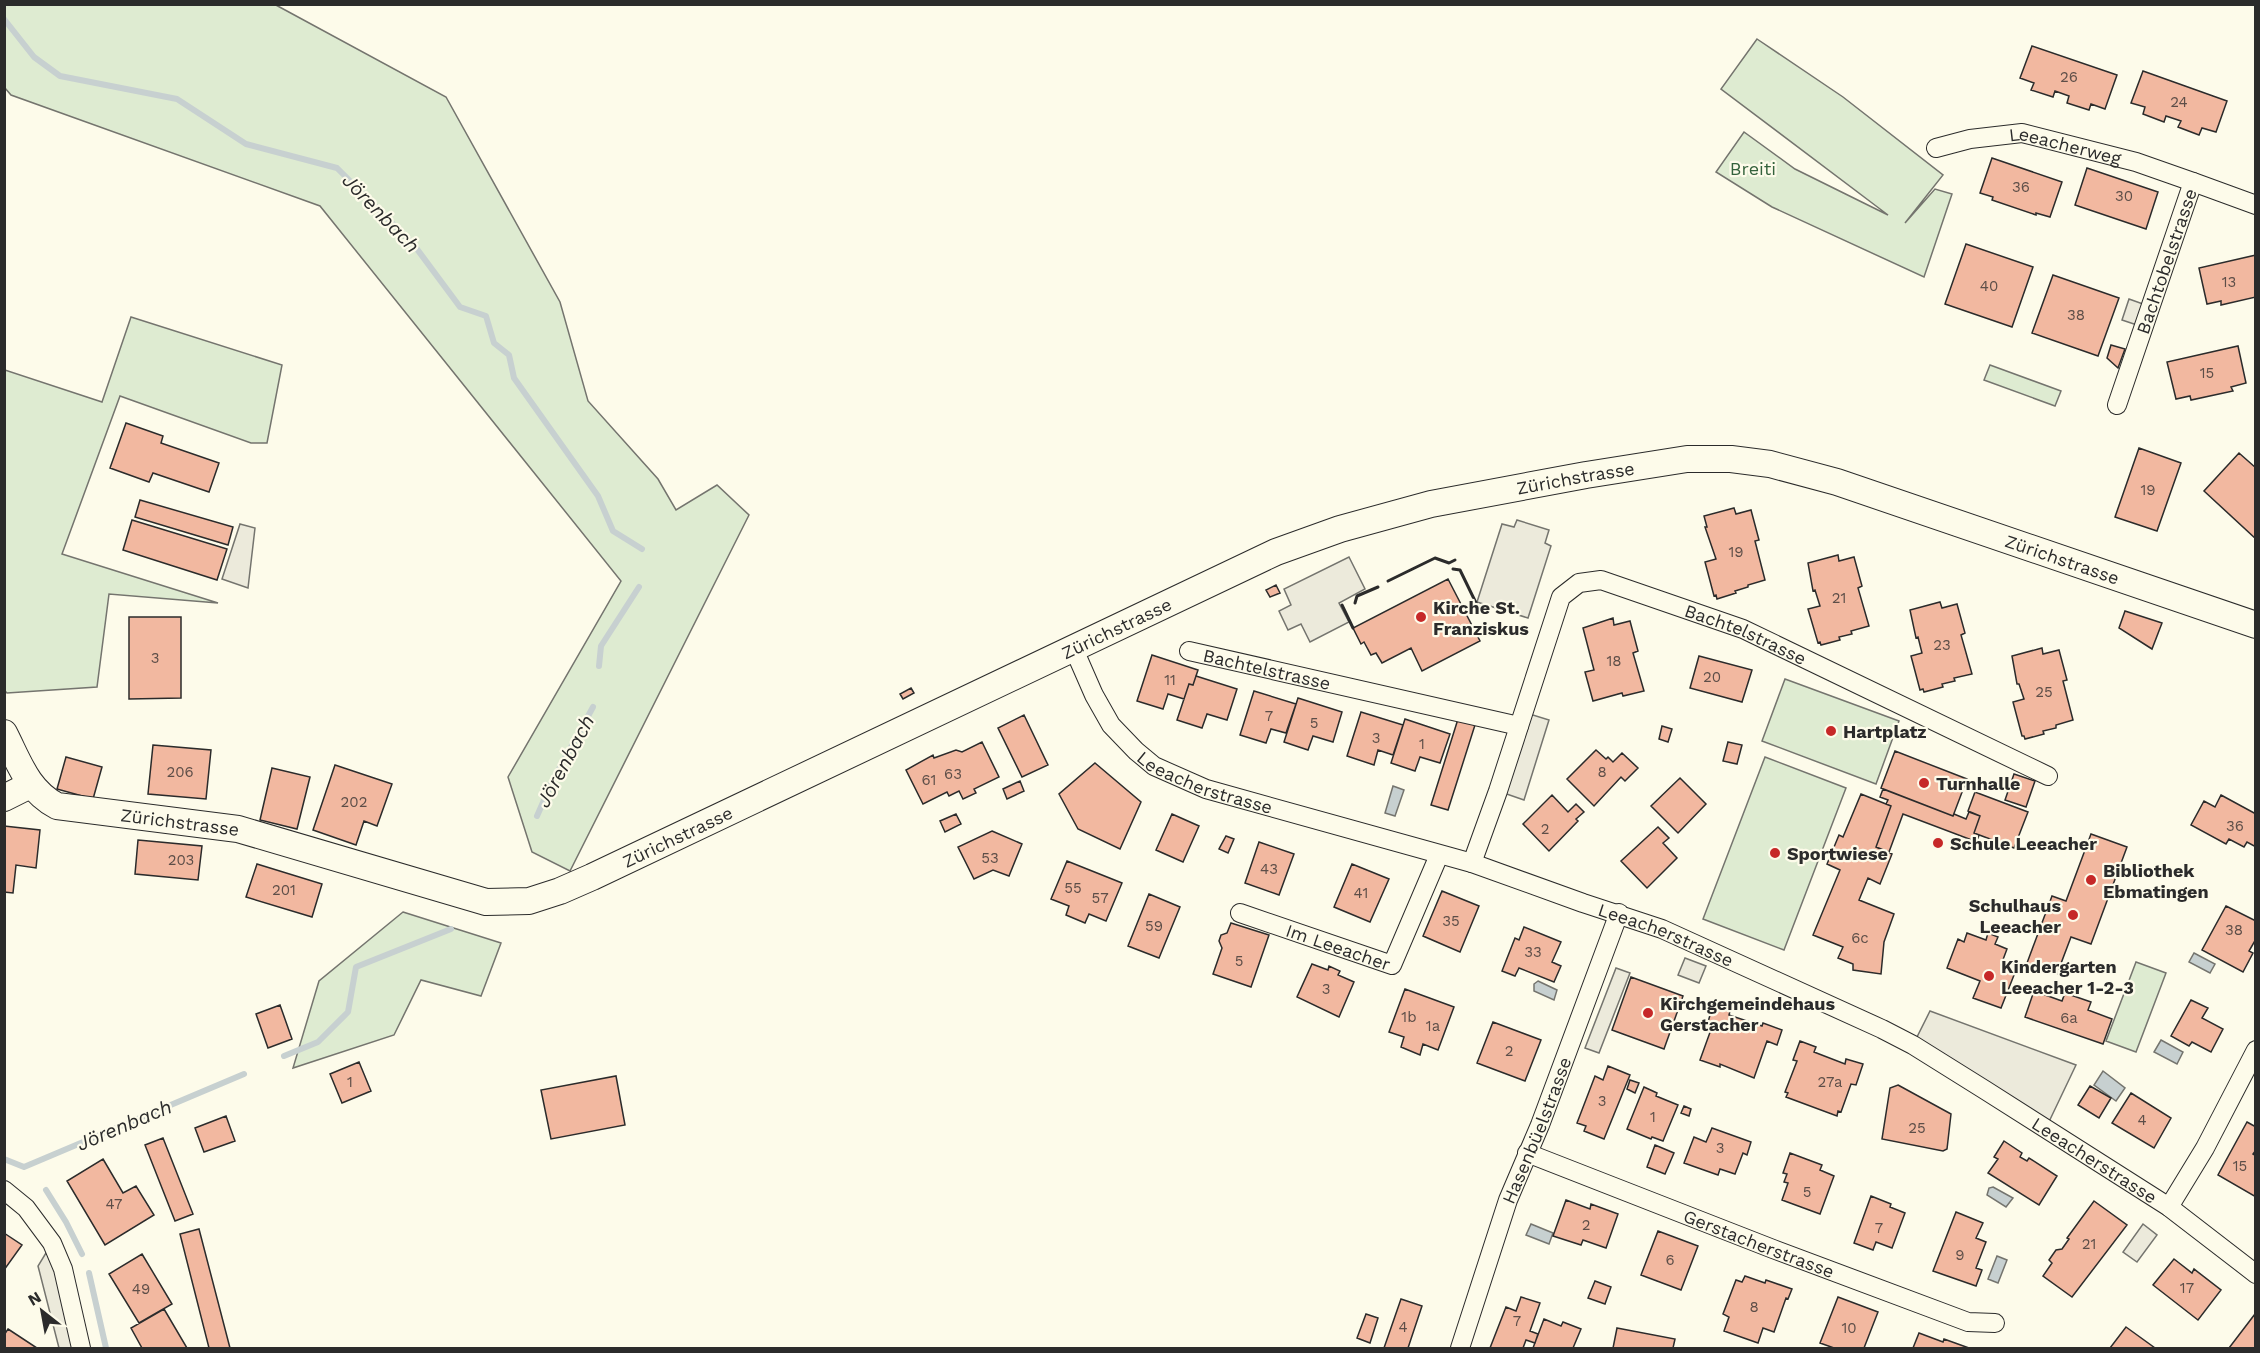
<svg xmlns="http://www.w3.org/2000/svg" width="2260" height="1353" font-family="'Work Sans',sans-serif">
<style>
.green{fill:#deebd1;stroke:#74746e;stroke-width:1.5}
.parking{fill:#eceadb;stroke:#74746e;stroke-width:1.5}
.water{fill:#c7d0d0;stroke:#74746e;stroke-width:1.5}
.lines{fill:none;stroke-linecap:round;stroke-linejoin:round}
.stream{stroke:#c7d0d0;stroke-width:6}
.building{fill:#f2b8a0;stroke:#2b2b2b;stroke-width:1.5}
.street-casing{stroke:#2b2b2b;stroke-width:20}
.secondary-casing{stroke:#2b2b2b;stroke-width:28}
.street{stroke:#fdfbea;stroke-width:18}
.secondary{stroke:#fdfbea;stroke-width:26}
.wall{stroke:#2b2b2b;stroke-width:3}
.poi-dot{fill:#c62828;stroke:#fdfbea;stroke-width:2}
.labels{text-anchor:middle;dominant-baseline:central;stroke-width:4.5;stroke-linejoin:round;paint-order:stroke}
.number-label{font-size:15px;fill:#5d4e48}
.street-label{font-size:18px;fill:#2b2b2b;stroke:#fdfbea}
.park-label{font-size:18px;fill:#34623c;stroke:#fdfbea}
.poi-label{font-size:18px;font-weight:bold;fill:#2b2b2b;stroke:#fdfbea;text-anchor:start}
.water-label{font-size:20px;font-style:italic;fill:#2b2b2b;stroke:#fdfbea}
</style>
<rect width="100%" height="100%" fill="#fdfbea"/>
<path class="green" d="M274 4 446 97 560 302 588 401 658 479 676 510 717 485 749 515 570 871 532 852 508 777 621 581 320 206 11 95 5 88V5Z
M1757 39 1843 97 1943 175 1905 223 1935 189 1952 194 1924 277 1772 207 1716 172 1744 132 1795 169 1888 215 1721 89Z
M131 317 282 365 267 443H251L120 396 62 554 218 603 109 594 97 687 7 693 4 690 5 370 102 402Z
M1990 365 2061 391 2055 406 1984 380Z
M1785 679 1899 721 1876 784 1762 741Z
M1765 757 1846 788 1784 950 1703 919Z
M403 912 501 943 481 996 421 980 394 1035 293 1068 319 981Z
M2136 962 2166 973 2136 1052 2106 1041Z"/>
<path class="parking" d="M2129 299 2143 304 2137 325 2122 320Z
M1517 520 1549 530 1545 543 1551 546 1528 618 1477 602 1502 524 1514 527Z
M240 524 255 528 248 588 222 579Z
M1349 557 1365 589 1339 603 1349 622 1310 642 1301 624 1288 630 1279 611 1291 605 1284 589Z
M1523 712 1549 720 1524 800 1498 791Z
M1685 958 1706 966 1699 983 1678 975Z
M1616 968 1630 973 1599 1053 1585 1048Z
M1930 1011 2076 1065 2046 1128 1913 1045Z
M2143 1224 2157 1235 2137 1262 2123 1252Z
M52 1243 74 1348H59L38 1266Z"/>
<path class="water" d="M1393 786 1404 790 1395 816 1385 813Z
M2194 953 2215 964 2210 973 2189 962Z
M1538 981 1557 990 1554 1000 1534 991V984Z
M2161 1040 2183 1052 2177 1064 2154 1052Z
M2103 1071 2125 1088 2116 1101 2094 1085Z
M1993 1187 2013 1198 2006 1207 1987 1195 1989 1188Z
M1531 1224 1553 1233 1549 1244 1526 1235Z
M1997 1256 2007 1260 1998 1283 1988 1279Z"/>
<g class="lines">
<path class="stream" d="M4 19 34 57 60 76 177 99 246 144 337 168 414 245 460 307 486 316 494 343 509 355 514 378 598 496 613 531 642 549
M599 666 601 646 639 587
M537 816 552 782 593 707
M284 1056 318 1042 348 1012 356 967 451 929
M4 1159 24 1167 244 1074
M46 1190 66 1222 82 1254
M89 1273 106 1348"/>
</g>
<path class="building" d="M2032 46 2117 75 2105 109 2091 104 2089 110 2067 103 2069 96 2055 91 2053 97 2031 90 2034 83 2020 78Z
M2143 71 2227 101 2216 132 2202 128 2199 135 2178 127 2181 121 2166 116 2164 122 2143 114 2145 107 2131 103Z
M1992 158 2062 182 2050 217 2036 213V215L1992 200 1993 197 1980 193Z
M2087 168 2158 192 2146 229 2075 205Z
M1966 244 2033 267 2012 327 1945 304Z
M2256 255V297L2221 305V301L2207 304 2199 268Z
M2053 275 2119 298 2098 356 2032 333Z
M2111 345 2125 349 2118 368 2107 358Z
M2238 346 2246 383 2231 387 2233 391 2191 400 2190 396 2176 399 2167 362Z
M126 423 163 436 161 443 219 463 209 492 153 473 149 482 110 468Z
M2139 448 2181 463 2157 531 2115 517Z
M2239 453 2256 468V539L2204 491Z
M140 500 233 527 228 545 135 517Z
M1734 508 1736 514 1751 510 1759 540 1755 541 1765 580 1748 585V587L1735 591 1736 593 1717 599 1716 595 1714 596 1705 562 1716 559 1705 527H1707L1704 516Z
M132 520 227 549 217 580 123 550Z
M1838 555 1839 561 1854 557 1862 586 1858 588 1869 626 1851 631 1852 634 1839 637 1840 640 1821 645 1820 642 1818 643 1808 609 1820 606 1815 590 1813 591 1808 563Z
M1448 579 1480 641 1422 671 1411 648 1382 663 1376 653 1371 655 1364 642 1361 644 1353 628Z
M1276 585 1280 593 1270 597 1266 590Z
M1940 602 1942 608 1957 604 1965 633 1961 635 1972 674 1954 678 1955 681 1942 684 1943 687 1924 692 1923 689 1920 690 1911 656 1922 653 1918 637 1916 638 1910 610Z
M2125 611 2162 623 2152 649 2119 628Z
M129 617H181V698L129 699Z
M1613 618 1614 625 1630 621 1638 651 1633 653 1644 691 1623 696 1622 693 1593 701 1585 672 1594 670 1583 628Z
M2042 648 2043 654 2059 650 2067 680 2063 681 2073 720 2056 725V728L2043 731 2044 734 2025 739 2024 736H2022L2013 702 2024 699 2019 684H2017L2012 656Z
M1152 655 1198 670 1193 685 1189 684 1184 699 1168 694 1163 709 1137 701Z
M1699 656 1752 670 1742 702 1690 688Z
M1196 676 1237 689 1227 720 1207 714 1202 728 1177 720 1189 684 1193 685Z
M911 688 914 693 903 699 900 694Z
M1254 691 1296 704 1286 733 1271 729 1266 743 1240 735Z
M1298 698 1342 712 1333 742 1313 736 1308 750 1284 742Z
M1361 712 1403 725 1393 755 1378 750 1374 765 1347 756Z
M1024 715 1048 765 1022 777 998 728Z
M1405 719 1450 734 1440 763 1420 757 1415 771 1391 763Z
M1458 719 1475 725 1448 810 1431 805Z
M1662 726 1672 729 1668 742 1659 739Z
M982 742 999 777 974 789 976 793 963 799 959 791 949 796 947 792 923 804 906 770 933 755 934 758 956 750 962 752Z
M1728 742 1742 745 1737 764 1723 761Z
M153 745 211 750 206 799 148 794Z
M1596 750 1606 759 1608 757 1613 762 1622 753 1638 768 1625 781 1621 777 1594 806 1567 779Z
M1895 751 1967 779 1953 816 1881 788Z
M66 757 102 767 93 799 57 789Z
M1095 763 1141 802 1120 849 1078 829 1059 794Z
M335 765 392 784 377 826 364 821 356 845 313 830Z
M272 768 310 777 297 829 260 820Z
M2014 774 2035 781 2026 807 2005 800Z
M1680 778 1706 804 1678 833 1651 806Z
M1020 781 1024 791 1007 799 1003 789Z
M1883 789 1953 816 1954 814 1966 819 1969 812 1980 816 1974 833 1979 835 1977 842 1903 814 1889 852 1876 847 1891 806 1886 804 1888 800 1880 797Z
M1975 792 2028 812 2014 848 1974 833 1980 816 1968 811Z
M1861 794 1891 806 1876 847 1892 854 1880 884 1868 878 1859 900 1894 914 1884 942 1881 974 1853 970V964L1838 958 1843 947 1813 935 1840 870 1827 864 1839 835 1843 837Z
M1552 795 1568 812 1576 804 1584 812 1576 819 1578 821 1549 851 1523 824Z
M2221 795 2256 814V847L2247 842 2244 847 2229 839 2226 844 2191 825 2204 801 2215 807Z
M956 814 961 824 945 832 940 821Z
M1172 814 1199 826 1183 862 1156 850Z
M4 826 40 830 36 868 16 865 13 893 4 892Z
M1658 827 1669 838 1663 843 1677 858 1647 888 1621 861Z
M992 831 1022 844 1009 876 993 870 974 879 958 847Z
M2091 834 2127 847 2091 944 2071 937 2057 974 2027 963 2052 896 2066 901Z
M1226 836 1234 839 1228 853 1219 849Z
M138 840 202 846 198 880 135 874Z
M1259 842 1294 854 1279 895 1245 883Z
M1067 861 1122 883 1106 921 1089 914 1085 923 1066 915 1069 906 1051 899Z
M257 864 322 884 312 917 246 897Z
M1352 864 1389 879 1370 922 1334 907Z
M1442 891 1479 906 1460 952 1423 936Z
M1149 894 1180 907 1159 958 1128 946Z
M2226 906 2256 921V939L2249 951 2253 953 2243 972 2202 950Z
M1231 923 1269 935 1251 987 1213 974 1222 948 1219 941 1221 935 1227 933Z
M1524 927 1561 942 1552 962 1561 966 1554 982 1519 968 1515 976 1502 971 1515 938 1519 940Z
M1967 933 1986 940 1988 933 1998 937 1995 944 2007 949 2001 965 2016 970 2001 1008 1973 998 1980 981 1947 968 1958 939 1964 942Z
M1312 964 1328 970 1329 966 1340 971 1338 975 1354 982 1339 1017 1297 997Z
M1631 977 1683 996 1664 1049 1612 1030Z
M1405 989 1454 1007 1438 1050 1423 1044 1420 1055 1401 1047 1404 1037 1389 1032Z
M2034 991 2062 1001 2065 993 2091 1002 2088 1010 2112 1019 2103 1044 2025 1017Z
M2191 1000 2208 1008 2202 1018 2223 1029 2211 1052 2192 1042 2189 1046 2171 1036Z
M280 1005 292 1039 268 1048 256 1014Z
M1713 1005 1730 1011 1729 1015 1762 1026 1763 1023 1782 1030 1777 1045 1767 1041 1754 1078 1720 1064V1067L1700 1060 1713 1024 1708 1022Z
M1493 1022 1541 1040 1525 1081 1477 1063Z
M1800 1041 1816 1047 1814 1052 1845 1064 1846 1059 1863 1064 1856 1085 1851 1084 1841 1112 1838 1111 1837 1116 1786 1097 1788 1093 1785 1092 1797 1061 1793 1060Z
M359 1062 371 1091 342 1103 330 1074Z
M1608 1066 1630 1075 1604 1139 1584 1131 1586 1126 1577 1123 1595 1076 1603 1080Z
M616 1076 625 1125 551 1139 541 1090Z
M1630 1080 1639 1083 1635 1093 1627 1089Z
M1898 1085 1951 1114 1947 1149 1943 1151 1882 1139 1890 1088Z
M2090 1086 2111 1098 2099 1118 2078 1105Z
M1644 1087 1657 1093 1656 1096 1678 1105 1663 1141 1652 1137 1651 1139 1627 1129Z
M2131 1093 2171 1118 2154 1148 2112 1123Z
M1684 1106 1691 1109 1689 1116 1681 1113Z
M226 1116 235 1141 204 1152 195 1128Z
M2247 1122 2256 1127V1150L2253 1154 2256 1156V1197L2218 1175Z
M1712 1128 1751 1142 1747 1155 1743 1153 1735 1174 1720 1169 1718 1175 1684 1163 1694 1137 1706 1142Z
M163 1138 193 1214 175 1221 145 1145Z
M2004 1141 2022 1153 2020 1157 2027 1161 2029 1158 2057 1176 2039 1205 1988 1173 1998 1159 1994 1157Z
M1655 1145 1674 1153 1665 1174 1647 1167Z
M1790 1153 1822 1165 1820 1170 1834 1176 1820 1214 1782 1200 1788 1183 1784 1182 1787 1174 1783 1173Z
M103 1159 123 1193 136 1186 154 1215 105 1245 67 1181Z
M1871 1196 1891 1204 1890 1207 1905 1213 1892 1248 1876 1242 1873 1250 1854 1243Z
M1566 1200 1590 1209 1591 1204 1618 1214 1606 1248 1583 1240 1581 1245 1553 1236Z
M2094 1201 2127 1225 2072 1297 2043 1276 2052 1263 2049 1260 2056 1250 2062 1249 2069 1239 2067 1238Z
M1956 1212 1983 1223 1976 1238 1986 1242 1976 1268 1982 1270 1976 1286 1933 1271Z
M199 1229 230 1348H209L180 1234Z
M1658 1231 1698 1246 1681 1290 1641 1275Z
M4 1233 22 1245 4 1270Z
M142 1254 172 1304 139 1323 109 1274Z
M2174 1259 2192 1273 2194 1269 2221 1290 2198 1320 2153 1285Z
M1745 1276 1765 1283 1766 1280 1792 1289 1788 1299 1786 1298 1774 1332 1763 1328 1758 1343 1724 1331 1729 1317 1723 1314 1736 1280 1742 1282Z
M1595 1281 1611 1287 1605 1304 1588 1298Z
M1521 1297 1540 1303 1530 1331 1538 1334 1535 1343 1526 1340 1523 1348H1490L1506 1307 1516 1311Z
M1838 1297 1878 1312 1864 1348H1834L1820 1343Z
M1401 1299 1422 1306 1408 1348H1384Z
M164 1309 187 1348H142L131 1328Z
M1366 1314 1378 1318 1370 1343 1357 1338Z
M2255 1314 2256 1348H2229Z
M1544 1319 1561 1326 1563 1322 1581 1329 1573 1348H1533Z
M2126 1327 2155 1348H2110Z
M1617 1328 1675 1339 1673 1348H1613Z
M8 1329 37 1348H4V1335Z
M1919 1333 1943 1342 1944 1339 1969 1348H1913Z"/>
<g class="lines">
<defs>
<g id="street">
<path id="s1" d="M1936 148 1970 139 2022 133 2136 162 2193 182"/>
<path id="s2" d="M2117 405 2193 182 2256 205"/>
<path id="s3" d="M1073 647 1094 695 1111 725 1136 751 1154 766 1206 789 1472 863 1583 903 1662 929 1882 1029 1913 1045 1985 1090 2169 1207 2256 1274"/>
<path id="s4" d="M1189 651 1519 726"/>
<path id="s5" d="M1472 863 1498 791 1561 597 1579 583 1601 580 1743 629 2048 776"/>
<path id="s6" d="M1240 913 1392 965 1439 855"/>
<path id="s7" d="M1527 1153 1773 1249 1968 1322 1995 1323"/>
<path d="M4 1190 26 1208 52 1243 63 1269 81 1348"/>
<path d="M2169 1207 2205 1148 2256 1050"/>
<path id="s8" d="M1460 1348 1508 1200 1540 1125 1619 913"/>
</g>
<g id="secondary">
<path id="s9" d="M4 733C19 762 27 790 57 806L238 829 486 902 529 901 560 891 592 877 1276 552 1340 529 1431 504 1586 475 1687 459H1731L1770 464 1837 482 2256 625"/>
<path d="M4 798 30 785"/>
</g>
</defs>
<use href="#street" class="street-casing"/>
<use href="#secondary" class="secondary-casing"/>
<use href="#street" class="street"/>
<use href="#secondary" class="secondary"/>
<path class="wall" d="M1453 569 1460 570 1477 605
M1388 581 1435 558 1449 563 1455 560
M1355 603 1357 596 1378 587
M1342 605 1353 628"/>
</g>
<g class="poi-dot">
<circle cx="1421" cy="617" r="6"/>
<circle cx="1831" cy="731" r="6"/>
<circle cx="1924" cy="783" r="6"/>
<circle cx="1938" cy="843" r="6"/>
<circle cx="1775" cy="853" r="6"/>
<circle cx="2091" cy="880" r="6"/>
<circle cx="2073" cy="915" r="6"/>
<circle cx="1989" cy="976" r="6"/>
<circle cx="1648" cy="1013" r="6"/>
</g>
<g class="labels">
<g class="number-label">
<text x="2069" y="77">26</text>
<text x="2179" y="102">24</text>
<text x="2021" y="187">36</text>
<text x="2124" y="196">30</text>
<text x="2229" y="282">13</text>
<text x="1989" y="286">40</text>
<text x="2076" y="315">38</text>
<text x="2207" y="373">15</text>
<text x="2148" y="490">19</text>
<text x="1736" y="552">19</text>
<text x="1839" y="598">21</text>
<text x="1942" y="645">23</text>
<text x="155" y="658">3</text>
<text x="1614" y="661">18</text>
<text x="1712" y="677">20</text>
<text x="1170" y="680">11</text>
<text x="2044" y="692">25</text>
<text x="1269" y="716">7</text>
<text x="1314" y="723">5</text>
<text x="1376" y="738">3</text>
<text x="1422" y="744">1</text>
<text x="180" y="772">206</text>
<text x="1602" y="772">8</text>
<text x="953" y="774">63</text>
<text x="929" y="780">61</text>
<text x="354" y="802">202</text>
<text x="2235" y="826">36</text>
<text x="1545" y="829">2</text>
<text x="990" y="858">53</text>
<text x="181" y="860">203</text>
<text x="1269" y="869">43</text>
<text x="1073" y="888">55</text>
<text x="284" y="890">201</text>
<text x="1361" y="893">41</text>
<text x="1100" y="898">57</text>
<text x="1451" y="921">35</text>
<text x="1154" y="926">59</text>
<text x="2234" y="930">38</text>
<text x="1860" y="938">6c</text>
<text x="1533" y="952">33</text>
<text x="1239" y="961">5</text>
<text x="1326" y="989">3</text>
<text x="1409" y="1017">1b</text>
<text x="2069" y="1018">6a</text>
<text x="1433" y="1026">1a</text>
<text x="1509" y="1051">2</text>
<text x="350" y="1082">1</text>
<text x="1830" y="1082">27a</text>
<text x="1602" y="1101">3</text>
<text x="1653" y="1117">1</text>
<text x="2142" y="1120">4</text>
<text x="1917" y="1128">25</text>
<text x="1720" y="1148">3</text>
<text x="2240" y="1166">15</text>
<text x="1807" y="1192">5</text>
<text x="114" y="1204">47</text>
<text x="1586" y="1225">2</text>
<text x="1879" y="1228">7</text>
<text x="2089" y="1244">21</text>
<text x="1960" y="1255">9</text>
<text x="1670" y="1260">6</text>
<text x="2187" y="1288">17</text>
<text x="141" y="1289">49</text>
<text x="1754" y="1307">8</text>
<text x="1517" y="1321">7</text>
<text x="1403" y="1327">4</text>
<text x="1849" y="1328">10</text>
</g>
<g class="street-label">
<text stroke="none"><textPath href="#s1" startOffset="132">Leeacherweg</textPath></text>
<text stroke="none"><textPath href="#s2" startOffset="152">Bachtobelstrasse</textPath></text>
<text stroke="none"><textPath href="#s9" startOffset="1710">Zürichstrasse</textPath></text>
<text stroke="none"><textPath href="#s9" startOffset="2214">Zürichstrasse</textPath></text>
<text stroke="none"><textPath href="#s9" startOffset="1224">Zürichstrasse</textPath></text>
<text stroke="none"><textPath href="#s5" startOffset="480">Bachtelstrasse</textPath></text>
<text stroke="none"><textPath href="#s4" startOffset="80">Bachtelstrasse</textPath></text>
<text stroke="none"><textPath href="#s3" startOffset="200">Leeacherstrasse</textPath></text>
<text stroke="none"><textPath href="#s9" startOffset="216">Zürichstrasse</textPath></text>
<text stroke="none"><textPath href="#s9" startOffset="738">Zürichstrasse</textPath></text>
<text stroke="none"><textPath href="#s3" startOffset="686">Leeacherstrasse</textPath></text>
<text stroke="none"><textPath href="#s6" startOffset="104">Im Leeacher</textPath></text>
<text stroke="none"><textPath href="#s8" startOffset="231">Hasenbüelstrasse</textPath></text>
<text stroke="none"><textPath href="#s3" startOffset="1172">Leeacherstrasse</textPath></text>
<text stroke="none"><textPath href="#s7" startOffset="249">Gerstacherstrasse</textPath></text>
</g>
<g class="park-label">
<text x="1753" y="168">Breiti</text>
</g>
<g class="poi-label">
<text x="1433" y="607">Kirche St.<tspan x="1433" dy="21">Franziskus</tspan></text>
<text x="1843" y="731">Hartplatz</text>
<text x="1936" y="783">Turnhalle</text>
<text x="1950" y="843">Schule Leeacher</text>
<text x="1787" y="853">Sportwiese</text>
<text x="2103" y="870">Bibliothek<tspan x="2103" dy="21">Ebmatingen</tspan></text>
<text x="2061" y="905" text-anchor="end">Schulhaus<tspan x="2061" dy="21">Leeacher</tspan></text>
<text x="2001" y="966">Kindergarten<tspan x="2001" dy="21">Leeacher 1-2-3</tspan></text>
<text x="1660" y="1003">Kirchgemeindehaus<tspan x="1660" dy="21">Gerstacher</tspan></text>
</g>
<g class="water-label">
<text transform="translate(381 213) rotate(46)">Jörenbach</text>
<text transform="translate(565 761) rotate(-62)">Jörenbach</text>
<text transform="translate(124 1125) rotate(-23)">Jörenbach</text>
</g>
</g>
<rect width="2260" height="1353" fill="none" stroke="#2b2b2b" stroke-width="12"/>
<g transform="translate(42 1311) rotate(329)" stroke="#fdfbea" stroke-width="4.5" paint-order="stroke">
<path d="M0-4.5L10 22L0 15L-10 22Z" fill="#2b2b2b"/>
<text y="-9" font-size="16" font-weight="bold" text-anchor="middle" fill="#2b2b2b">N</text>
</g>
</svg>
